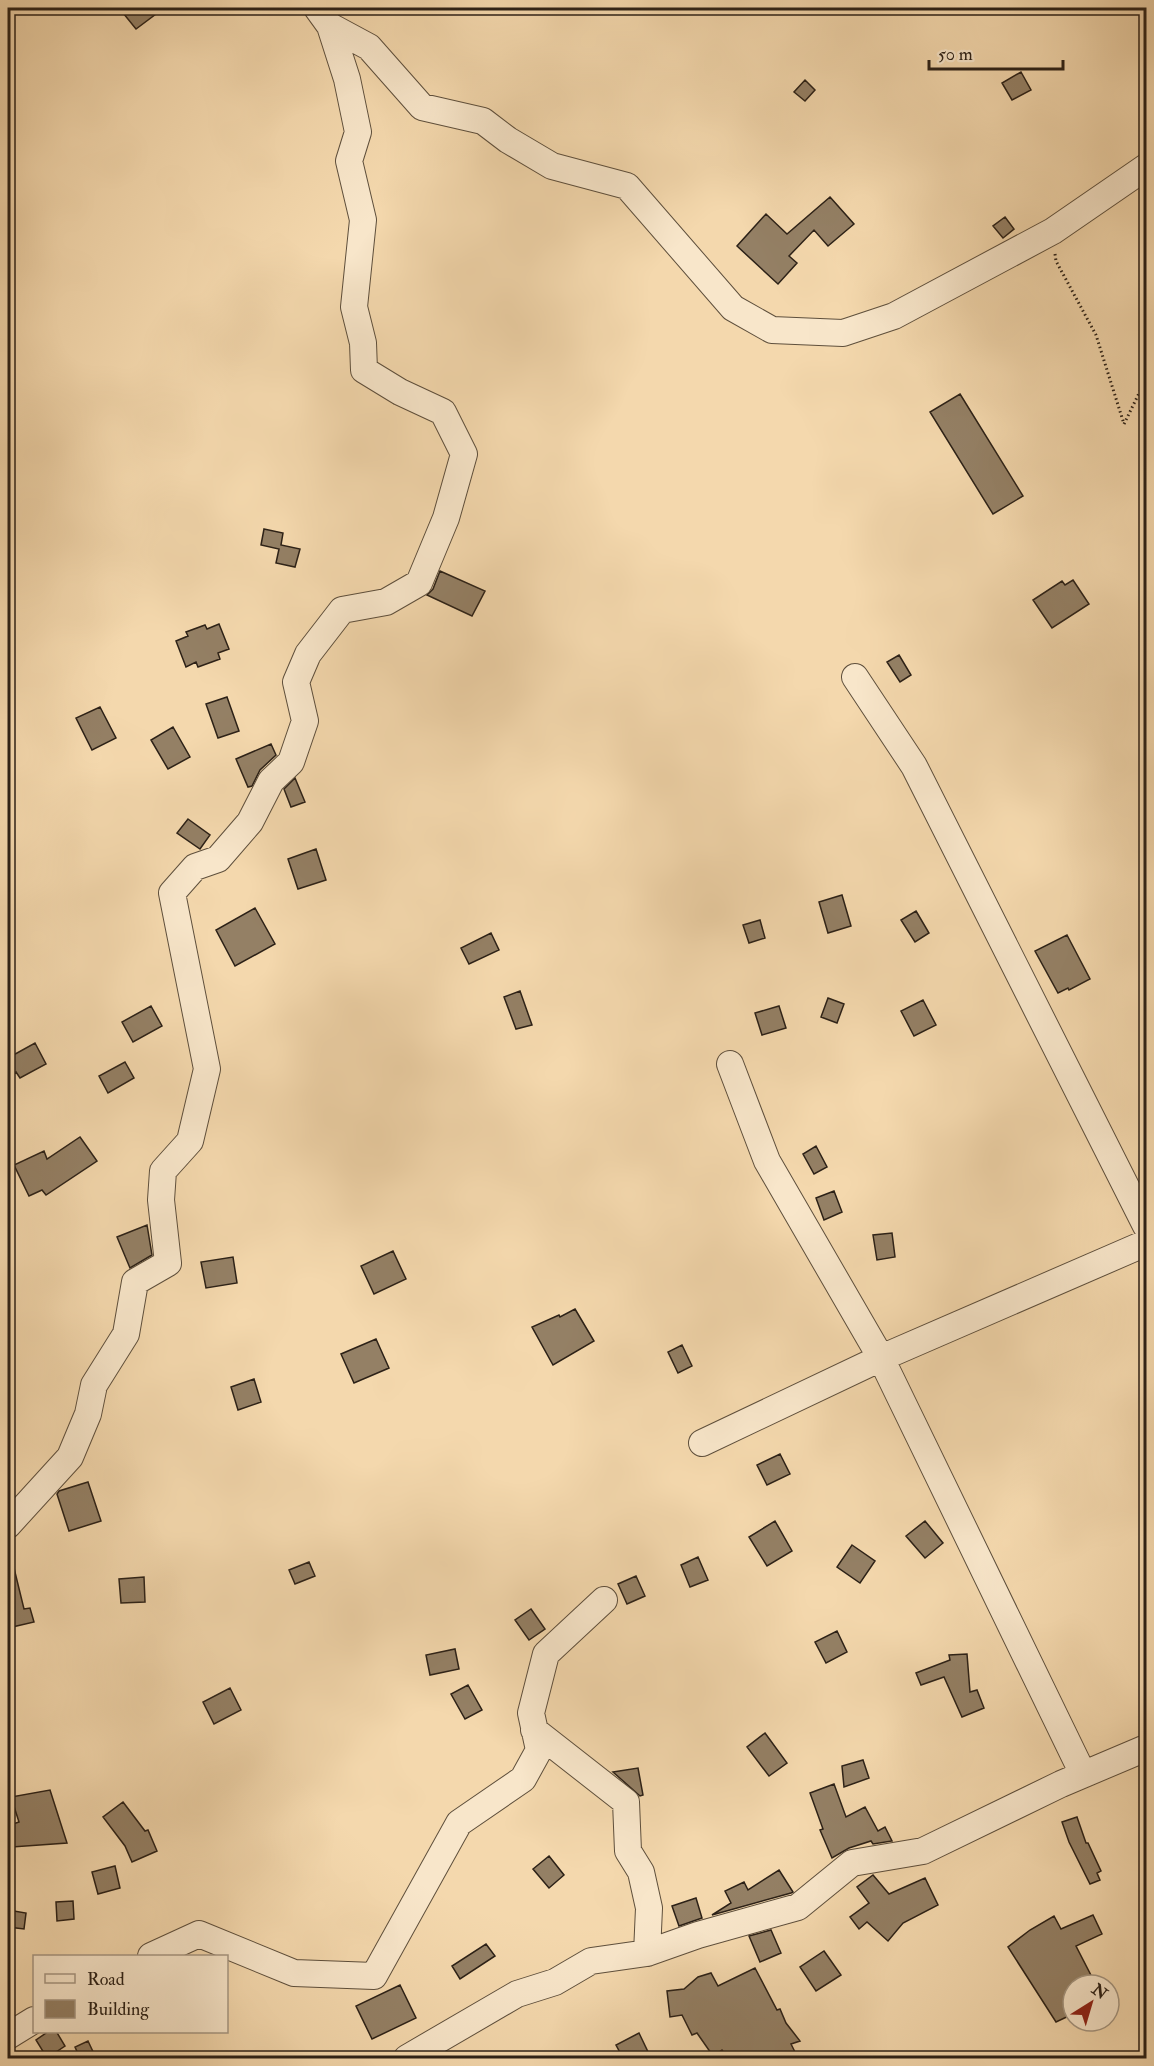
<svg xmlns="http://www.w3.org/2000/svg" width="1154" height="2066" font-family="'IM FELL Double Pica',serif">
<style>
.building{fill:#948065;stroke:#2c2117;stroke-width:1.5}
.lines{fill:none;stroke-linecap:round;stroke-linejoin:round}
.minor-casing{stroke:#5e4f3c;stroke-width:28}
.path{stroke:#2c2117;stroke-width:3;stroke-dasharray:1.5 3;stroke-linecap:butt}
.minor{stroke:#f8e6ca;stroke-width:26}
</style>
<rect width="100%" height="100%" fill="#f4d8ad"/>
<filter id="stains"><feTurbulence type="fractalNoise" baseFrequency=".00333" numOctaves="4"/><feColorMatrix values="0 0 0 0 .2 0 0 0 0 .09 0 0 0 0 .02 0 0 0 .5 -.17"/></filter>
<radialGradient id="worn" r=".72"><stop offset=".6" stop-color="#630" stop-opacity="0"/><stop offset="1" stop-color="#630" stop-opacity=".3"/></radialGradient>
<path class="building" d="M119 8H164L136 29Z
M1021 72 1031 90 1012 100 1002 83Z
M805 80 815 90 805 101 794 92Z
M830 197 854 224 828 246 814 230 789 256 797 263 778 284 737 246 766 214 787 234Z
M1005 217 1014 229 1003 238 993 226Z
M960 394 1023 496 993 514 930 412Z
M264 529 283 533 281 545 300 549 295 567 276 563 279 549 261 545Z
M440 571 485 591 472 616 427 595 433 589Z
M1073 580 1089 604 1052 628 1033 600 1062 581 1065 585Z
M219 624 229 649 218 653 220 659 198 667 196 662 186 667 176 641 188 636 186 632 205 625 207 629Z
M899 655 911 675 900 682 887 662Z
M227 697 239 731 218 738 206 704Z
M100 707 116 738 92 750 76 718Z
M173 727 190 757 168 769 151 740Z
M271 744 276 755 260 770 252 786 248 787 236 759Z
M295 778 305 802 291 807 284 789Z
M188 819 210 835 200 849 177 833Z
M316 849 326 880 298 889 288 859Z
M842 895 851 926 828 933 819 902Z
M255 908 275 944 235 966 216 930Z
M916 911 929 933 915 942 901 920Z
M760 920 765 938 749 943 743 925Z
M491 933 499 950 469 964 461 948Z
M1067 935 1090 979 1069 990 1068 988 1058 993 1035 951Z
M520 991 532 1025 516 1029 504 997Z
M828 998 844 1004 837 1023 821 1017Z
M923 1000 936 1025 914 1036 901 1011Z
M151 1006 162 1026 133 1042 122 1022Z
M779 1006 786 1028 762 1035 755 1013Z
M35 1043 46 1064 20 1078 16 1072 8 1079V1058Z
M125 1062 134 1078 108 1093 99 1076Z
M80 1137 97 1161 46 1195 42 1190 29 1196 14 1165 44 1151 47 1159Z
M816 1146 827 1167 814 1174 803 1154Z
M834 1191 842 1212 824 1220 816 1198Z
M147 1225 152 1255 130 1268 117 1237Z
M892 1233 895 1257 877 1260 873 1235Z
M393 1251 406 1279 374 1294 361 1266Z
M233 1257 237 1283 206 1288 201 1262Z
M575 1309 594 1341 553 1365 532 1327 559 1315 560 1317Z
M376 1339 389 1368 354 1383 341 1354Z
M682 1345 692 1366 678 1373 668 1352Z
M254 1379 261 1402 238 1410 231 1387Z
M780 1454 790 1474 767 1485 757 1465Z
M88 1482 101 1521 69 1531 57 1494 59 1491Z
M775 1521 792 1551 767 1566 749 1537Z
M925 1521 943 1543 925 1558 906 1536Z
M852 1545 875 1561 860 1583 837 1567Z
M698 1557 708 1580 690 1587 681 1565Z
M309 1562 315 1576 295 1584 289 1570Z
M13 1564 24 1609 30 1608 34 1622 8 1628V1565Z
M636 1576 645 1596 627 1604 618 1584Z
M144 1577 145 1602 121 1603 119 1579Z
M531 1609 545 1629 529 1640 515 1620Z
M837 1631 847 1652 826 1663 815 1642Z
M455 1649 459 1669 430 1675 426 1655Z
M967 1654 970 1692 977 1690 984 1708 962 1717 944 1677 921 1685 916 1673 950 1660 949 1655Z
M468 1685 482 1710 465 1719 451 1694Z
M230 1688 241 1710 214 1724 203 1702Z
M765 1733 787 1763 769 1776 747 1747Z
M863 1760 869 1778 844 1787 842 1766Z
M638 1768 643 1795 640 1796 613 1772Z
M834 1784 846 1817 865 1807 878 1831 885 1827 892 1841 873 1844 871 1841 849 1848 832 1858 820 1830 823 1829 810 1793Z
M50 1790 67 1843 12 1847 10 1825 19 1822 11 1797Z
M123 1802 145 1831 148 1830 157 1851 132 1862 125 1846 103 1817Z
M1077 1817 1086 1843H1088L1101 1871 1097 1873 1100 1880 1090 1884 1069 1842 1062 1822Z
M549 1856 564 1875 549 1888 533 1869Z
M115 1866 120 1888 98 1894 92 1872Z
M779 1870 793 1892 791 1893 712 1915 731 1903 725 1891 744 1882 748 1890Z
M873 1875 889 1894 925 1878 938 1905 903 1923 888 1941 867 1922 859 1929 850 1917 869 1903 857 1887Z
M696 1898 702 1918 679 1926 672 1906Z
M73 1901 74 1919 57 1921 56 1902Z
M8 1910 26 1913 24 1929 8 1927Z
M1093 1915 1102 1934 1076 1946 1096 1985H1073V2014L1056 2022 1008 1947 1030 1930 1054 1916 1061 1929Z
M771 1930 781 1953 760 1962 749 1936Z
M486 1944 495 1956 460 1979 452 1966Z
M824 1951 841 1975 816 1991 800 1967Z
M755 1968 777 2010 780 2009 786 2023 800 2041 791 2044 798 2058H773L770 2053 758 2058H728L722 2050 713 2056 697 2033 692 2035 682 2015 670 2017 667 1991 684 1989 698 1977 711 1973 718 1986Z
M400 1985 416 2018 372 2039 356 2006Z
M49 2031H56L65 2046 47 2058 36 2040Z
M639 2033 649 2054 640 2058H623L616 2045Z
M88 2041 96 2058H80L75 2047Z"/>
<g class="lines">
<defs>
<path id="minor" d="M317 8 330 26 369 47 422 107 483 121 508 140 552 166 627 186 733 308 772 330 843 333 894 316 1053 231 1146 167
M855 677 914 766 1146 1226
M730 1064 767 1161 881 1358 1083 1774
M702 1443 881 1358 1146 1243
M8 1525 70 1457 88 1414 94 1385 126 1334 135 1282 168 1263 161 1200 163 1171 190 1141 207 1069 172 893 195 867 218 859 250 822 271 781 291 762 305 721 296 682 308 654 342 610 386 602 419 583 446 518 464 454 443 412 400 392 364 370 363 343 354 307 363 220 349 161 358 132 347 79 330 26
M647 1953 698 1935 798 1907 852 1863 923 1851 1061 1784 1146 1748
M151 1956 199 1934 294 1973 374 1976 459 1823 523 1779 539 1750 531 1713 546 1654 604 1600
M8 2036 34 2020
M407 2058 517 1994 555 1982 591 1961 647 1953 649 1908 641 1872 628 1851 626 1802 534 1730"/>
</defs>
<use href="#minor" class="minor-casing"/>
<path class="path" d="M1055 254 1056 261 1096 335 1124 424 1146 379"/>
<use href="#minor" class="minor"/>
</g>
<rect width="1154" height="2066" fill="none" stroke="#f4d8ad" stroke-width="30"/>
<rect x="9" y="9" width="1136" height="2048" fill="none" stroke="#2c2117" stroke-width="3"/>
<rect x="15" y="15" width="1124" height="2036" fill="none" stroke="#2c2117" stroke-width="1.5"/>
<rect x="33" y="1955" width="195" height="78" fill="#f8e6ca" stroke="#a69782" stroke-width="1.5"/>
<rect x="45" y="1974" width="30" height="9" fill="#f8e6ca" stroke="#a69782" stroke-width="1.5"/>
<text x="87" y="1985" font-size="18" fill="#2c2117">Road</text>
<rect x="45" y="2000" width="30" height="18" fill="#948065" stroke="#a69782" stroke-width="1.5"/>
<text x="87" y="2015" font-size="18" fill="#2c2117">Building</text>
<g transform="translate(1091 2003) rotate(37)"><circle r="28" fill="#f8e6ca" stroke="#a69782" stroke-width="1.5"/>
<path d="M0-4.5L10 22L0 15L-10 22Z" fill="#8f2418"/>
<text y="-9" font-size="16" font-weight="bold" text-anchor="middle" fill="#2c2117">N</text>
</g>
<path d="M929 60v9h134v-9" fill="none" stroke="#2c2117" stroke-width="3"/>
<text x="938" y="60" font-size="18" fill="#2c2117" stroke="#f8e6ca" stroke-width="4.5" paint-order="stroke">50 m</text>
<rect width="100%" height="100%" filter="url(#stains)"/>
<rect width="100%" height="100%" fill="url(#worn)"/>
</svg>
